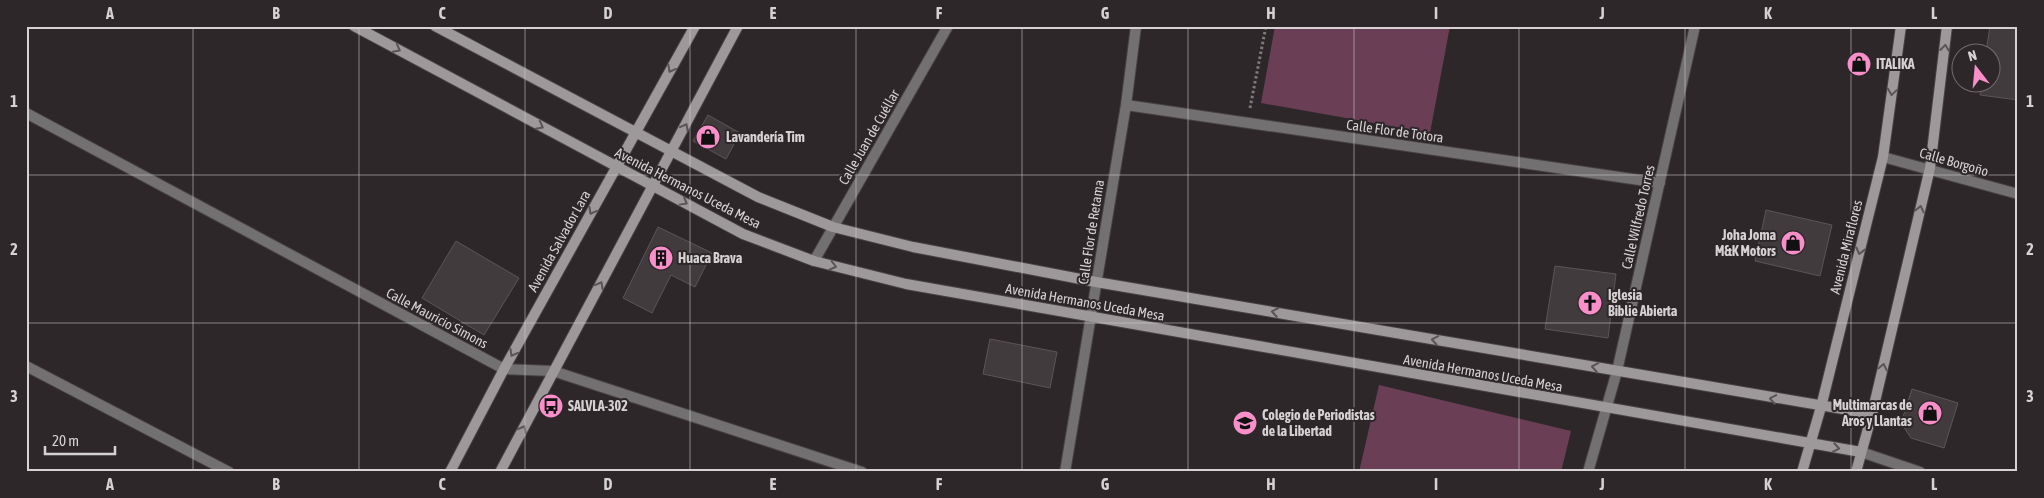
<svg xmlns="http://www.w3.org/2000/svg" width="2044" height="498" font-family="'Asap Condensed',sans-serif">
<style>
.green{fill:#6a3f56}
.building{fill:#423b3e;stroke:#5c5558}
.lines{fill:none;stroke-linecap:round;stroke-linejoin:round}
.street-casing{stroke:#484245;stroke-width:12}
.secondary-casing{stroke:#484245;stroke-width:12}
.path{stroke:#7f7a7c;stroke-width:3;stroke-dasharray:2.5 2.5;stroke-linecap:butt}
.street{stroke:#737071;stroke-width:10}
.secondary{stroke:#9d989a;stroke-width:10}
.oneway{stroke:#5a5457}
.grid{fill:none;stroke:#d6d2d4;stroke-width:1;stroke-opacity:0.55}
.labels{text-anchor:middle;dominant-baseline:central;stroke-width:4;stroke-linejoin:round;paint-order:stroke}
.poi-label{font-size:14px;font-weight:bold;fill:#d6d2d4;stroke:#2d272a;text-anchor:start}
.street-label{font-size:14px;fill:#d6d2d4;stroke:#2d272a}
.neatline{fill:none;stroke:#d6d2d4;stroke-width:2}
.grid-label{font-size:16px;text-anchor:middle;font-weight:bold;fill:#d6d2d4}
</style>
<rect width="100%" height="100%" fill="#2d272a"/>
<path class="green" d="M1275 26H1450L1430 133 1261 103Z
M1379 385 1571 431 1561 472H1359Z"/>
<path class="building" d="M1990 26H2018V100L1980 95 1982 82H1992V52H1986Z
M708 115 740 133 726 159 693 141Z
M1766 210 1832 225 1820 276 1755 261Z
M658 227 712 253 695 287 671 275 652 313 623 298Z
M456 241 519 278 484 335 422 298Z
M1555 266 1616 274 1608 338 1545 329Z
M990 339 1057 352 1050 388 983 374Z
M1912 389 1958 403 1944 448 1911 438 1901 423Z"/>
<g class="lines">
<defs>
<path id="street" d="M1126 105 1660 183
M26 113 504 369 553 371 862 472
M1883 157 2018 194
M814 261 948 26
M26 366 229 472
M1861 452 1920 472
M1065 472 1126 105 1136 26
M1588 472 1617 371 1695 26"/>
<path id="secondary" d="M354 26 743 234 814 261 906 284 1861 452
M435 26 758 197 833 227 913 247 1096 282 1872 414
M450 472 504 369 695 26
M500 472 738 26
M1802 472 1821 407 1883 157 1901 26
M1856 472 1872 414 1930 168 1947 26"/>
</defs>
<use href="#street" class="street-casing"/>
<use href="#secondary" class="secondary-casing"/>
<path class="path" d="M1250 108 1266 26"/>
<use href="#street" class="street"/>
<use href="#secondary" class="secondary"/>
</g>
<defs><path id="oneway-chevron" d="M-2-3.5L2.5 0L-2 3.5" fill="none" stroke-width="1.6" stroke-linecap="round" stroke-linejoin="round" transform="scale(1.25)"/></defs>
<g class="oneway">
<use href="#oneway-chevron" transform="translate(1945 48) rotate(-83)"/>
<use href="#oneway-chevron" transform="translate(397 49) rotate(28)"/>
<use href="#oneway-chevron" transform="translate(671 69) rotate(119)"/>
<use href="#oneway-chevron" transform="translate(1892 92) rotate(98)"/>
<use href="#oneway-chevron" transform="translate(540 126) rotate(28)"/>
<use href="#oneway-chevron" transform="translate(685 127) rotate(-62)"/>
<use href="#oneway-chevron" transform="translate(684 202) rotate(29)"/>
<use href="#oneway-chevron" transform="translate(1920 209) rotate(-77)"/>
<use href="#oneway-chevron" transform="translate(592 211) rotate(119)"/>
<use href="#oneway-chevron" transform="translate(1860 251) rotate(104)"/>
<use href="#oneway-chevron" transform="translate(833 266) rotate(14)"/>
<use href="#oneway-chevron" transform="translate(600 285) rotate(-62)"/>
<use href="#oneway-chevron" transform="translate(1275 312) rotate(-170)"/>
<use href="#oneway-chevron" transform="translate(1435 340) rotate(-170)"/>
<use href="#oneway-chevron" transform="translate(513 353) rotate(119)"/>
<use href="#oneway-chevron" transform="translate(1595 367) rotate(-170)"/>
<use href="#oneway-chevron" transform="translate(1883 367) rotate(-77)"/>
<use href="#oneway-chevron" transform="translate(1773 399) rotate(-170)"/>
<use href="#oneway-chevron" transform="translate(523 429) rotate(-62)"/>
<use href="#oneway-chevron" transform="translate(1836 448) rotate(10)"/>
</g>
<path class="grid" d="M193 26V472M359 26V472M525 26V472M690 26V472M856 26V472M1022 26V472M1188 26V472M1354 26V472M1519 26V472M1685 26V472M1851 26V472M26 175H2018M26 323H2018"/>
<defs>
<symbol id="shop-disc" viewBox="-11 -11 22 22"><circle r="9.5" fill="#f98fc9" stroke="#2d272a"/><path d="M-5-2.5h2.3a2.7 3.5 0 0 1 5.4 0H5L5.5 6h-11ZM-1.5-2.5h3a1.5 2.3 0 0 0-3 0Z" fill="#111"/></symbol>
<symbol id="building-disc" viewBox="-11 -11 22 22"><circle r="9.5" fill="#f98fc9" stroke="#2d272a"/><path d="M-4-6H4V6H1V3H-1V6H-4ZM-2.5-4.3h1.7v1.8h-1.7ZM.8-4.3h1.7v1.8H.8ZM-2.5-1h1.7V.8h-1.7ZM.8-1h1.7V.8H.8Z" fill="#111"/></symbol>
<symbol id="church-disc" viewBox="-11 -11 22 22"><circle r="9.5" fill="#f98fc9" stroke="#2d272a"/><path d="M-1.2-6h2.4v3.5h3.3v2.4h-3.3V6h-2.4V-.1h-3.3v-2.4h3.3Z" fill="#111"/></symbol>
<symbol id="bus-disc" viewBox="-11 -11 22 22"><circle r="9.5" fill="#f98fc9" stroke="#2d272a"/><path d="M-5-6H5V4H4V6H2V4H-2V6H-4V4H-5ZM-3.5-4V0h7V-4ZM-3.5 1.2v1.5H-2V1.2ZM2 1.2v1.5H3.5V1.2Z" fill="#111"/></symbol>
<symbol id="school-disc" viewBox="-11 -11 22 22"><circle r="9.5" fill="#f98fc9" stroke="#2d272a"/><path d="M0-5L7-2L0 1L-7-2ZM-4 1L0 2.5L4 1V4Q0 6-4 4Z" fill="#111"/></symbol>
</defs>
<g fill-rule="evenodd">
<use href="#shop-disc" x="1845" y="50" width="28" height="28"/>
<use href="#shop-disc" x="694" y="123" width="28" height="28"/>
<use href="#shop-disc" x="1779" y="229" width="28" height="28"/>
<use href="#building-disc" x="647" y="244" width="28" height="28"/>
<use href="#church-disc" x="1576" y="289" width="28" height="28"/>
<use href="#bus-disc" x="537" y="392" width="28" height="28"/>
<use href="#shop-disc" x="1916" y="399" width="28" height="28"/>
<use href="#school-disc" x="1231" y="409" width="28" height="28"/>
</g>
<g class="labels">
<g class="poi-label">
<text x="1876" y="64">ITALIKA</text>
<text x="726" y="137">Lavandería Tim</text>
<text x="1776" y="235" text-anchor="end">Joha Joma<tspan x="1776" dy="16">M&amp;K Motors</tspan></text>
<text x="678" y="258">Huaca Brava</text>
<text x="1608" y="295">Iglesia<tspan x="1608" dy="16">Biblie Abierta</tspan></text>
<text x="1912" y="405" text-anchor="end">Multimarcas de<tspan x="1912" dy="16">Aros y Llantas</tspan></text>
<text x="568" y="406">SALVLA-302</text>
<text x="1262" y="415">Colegio de Periodistas<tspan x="1262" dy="16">de la Libertad</tspan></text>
</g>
<g class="street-label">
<text transform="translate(1395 131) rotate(8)">Calle Flor de Totora</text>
<text transform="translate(869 137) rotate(-60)">Calle Juan de Cuéllar</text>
<text transform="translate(1954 162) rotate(16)">Calle Borgoño</text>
<text transform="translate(688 188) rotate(27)">Avenida Hermanos Uceda Mesa</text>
<text transform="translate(1638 217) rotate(-77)">Calle Wilfredo Torres</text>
<text transform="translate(1091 232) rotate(-81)">Calle Flor de Retama</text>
<text transform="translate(559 241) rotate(-61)">Avenida Salvador Lara</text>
<text transform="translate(1846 247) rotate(-76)">Avenida Miraflores</text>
<text transform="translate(1085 302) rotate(10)">Avenida Hermanos Uceda Mesa</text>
<text transform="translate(437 318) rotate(28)">Calle Mauricio Simons</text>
<text transform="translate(1483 373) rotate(10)">Avenida Hermanos Uceda Mesa</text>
</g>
</g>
<rect width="2044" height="498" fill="none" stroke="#2d272a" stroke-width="55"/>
<g transform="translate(1976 68) rotate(344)"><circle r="24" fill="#2d272a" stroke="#716b6e"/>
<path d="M0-4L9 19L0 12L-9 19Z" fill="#f98fc9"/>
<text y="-8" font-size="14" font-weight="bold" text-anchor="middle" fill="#d6d2d4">N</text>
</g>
<path d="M45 446v8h70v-8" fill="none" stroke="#d6d2d4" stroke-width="2.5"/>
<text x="52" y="446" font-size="15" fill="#d6d2d4" stroke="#2d272a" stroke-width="4" paint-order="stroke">20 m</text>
<rect x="28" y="28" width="1988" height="442" class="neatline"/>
<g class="grid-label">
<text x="110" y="19">A</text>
<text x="276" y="19">B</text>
<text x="442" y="19">C</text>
<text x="608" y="19">D</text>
<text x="773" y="19">E</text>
<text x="939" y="19">F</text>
<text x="1105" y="19">G</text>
<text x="1271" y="19">H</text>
<text x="1436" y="19">I</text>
<text x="1602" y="19">J</text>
<text x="1768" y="19">K</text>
<text x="1934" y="19">L</text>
<text x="14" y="107">1</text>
<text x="2030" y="107">1</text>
<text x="14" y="255">2</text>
<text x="2030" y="255">2</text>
<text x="14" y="402">3</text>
<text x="2030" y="402">3</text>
<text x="110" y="490">A</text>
<text x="276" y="490">B</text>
<text x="442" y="490">C</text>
<text x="608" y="490">D</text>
<text x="773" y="490">E</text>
<text x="939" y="490">F</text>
<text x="1105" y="490">G</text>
<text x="1271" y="490">H</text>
<text x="1436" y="490">I</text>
<text x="1602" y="490">J</text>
<text x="1768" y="490">K</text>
<text x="1934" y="490">L</text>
</g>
</svg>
